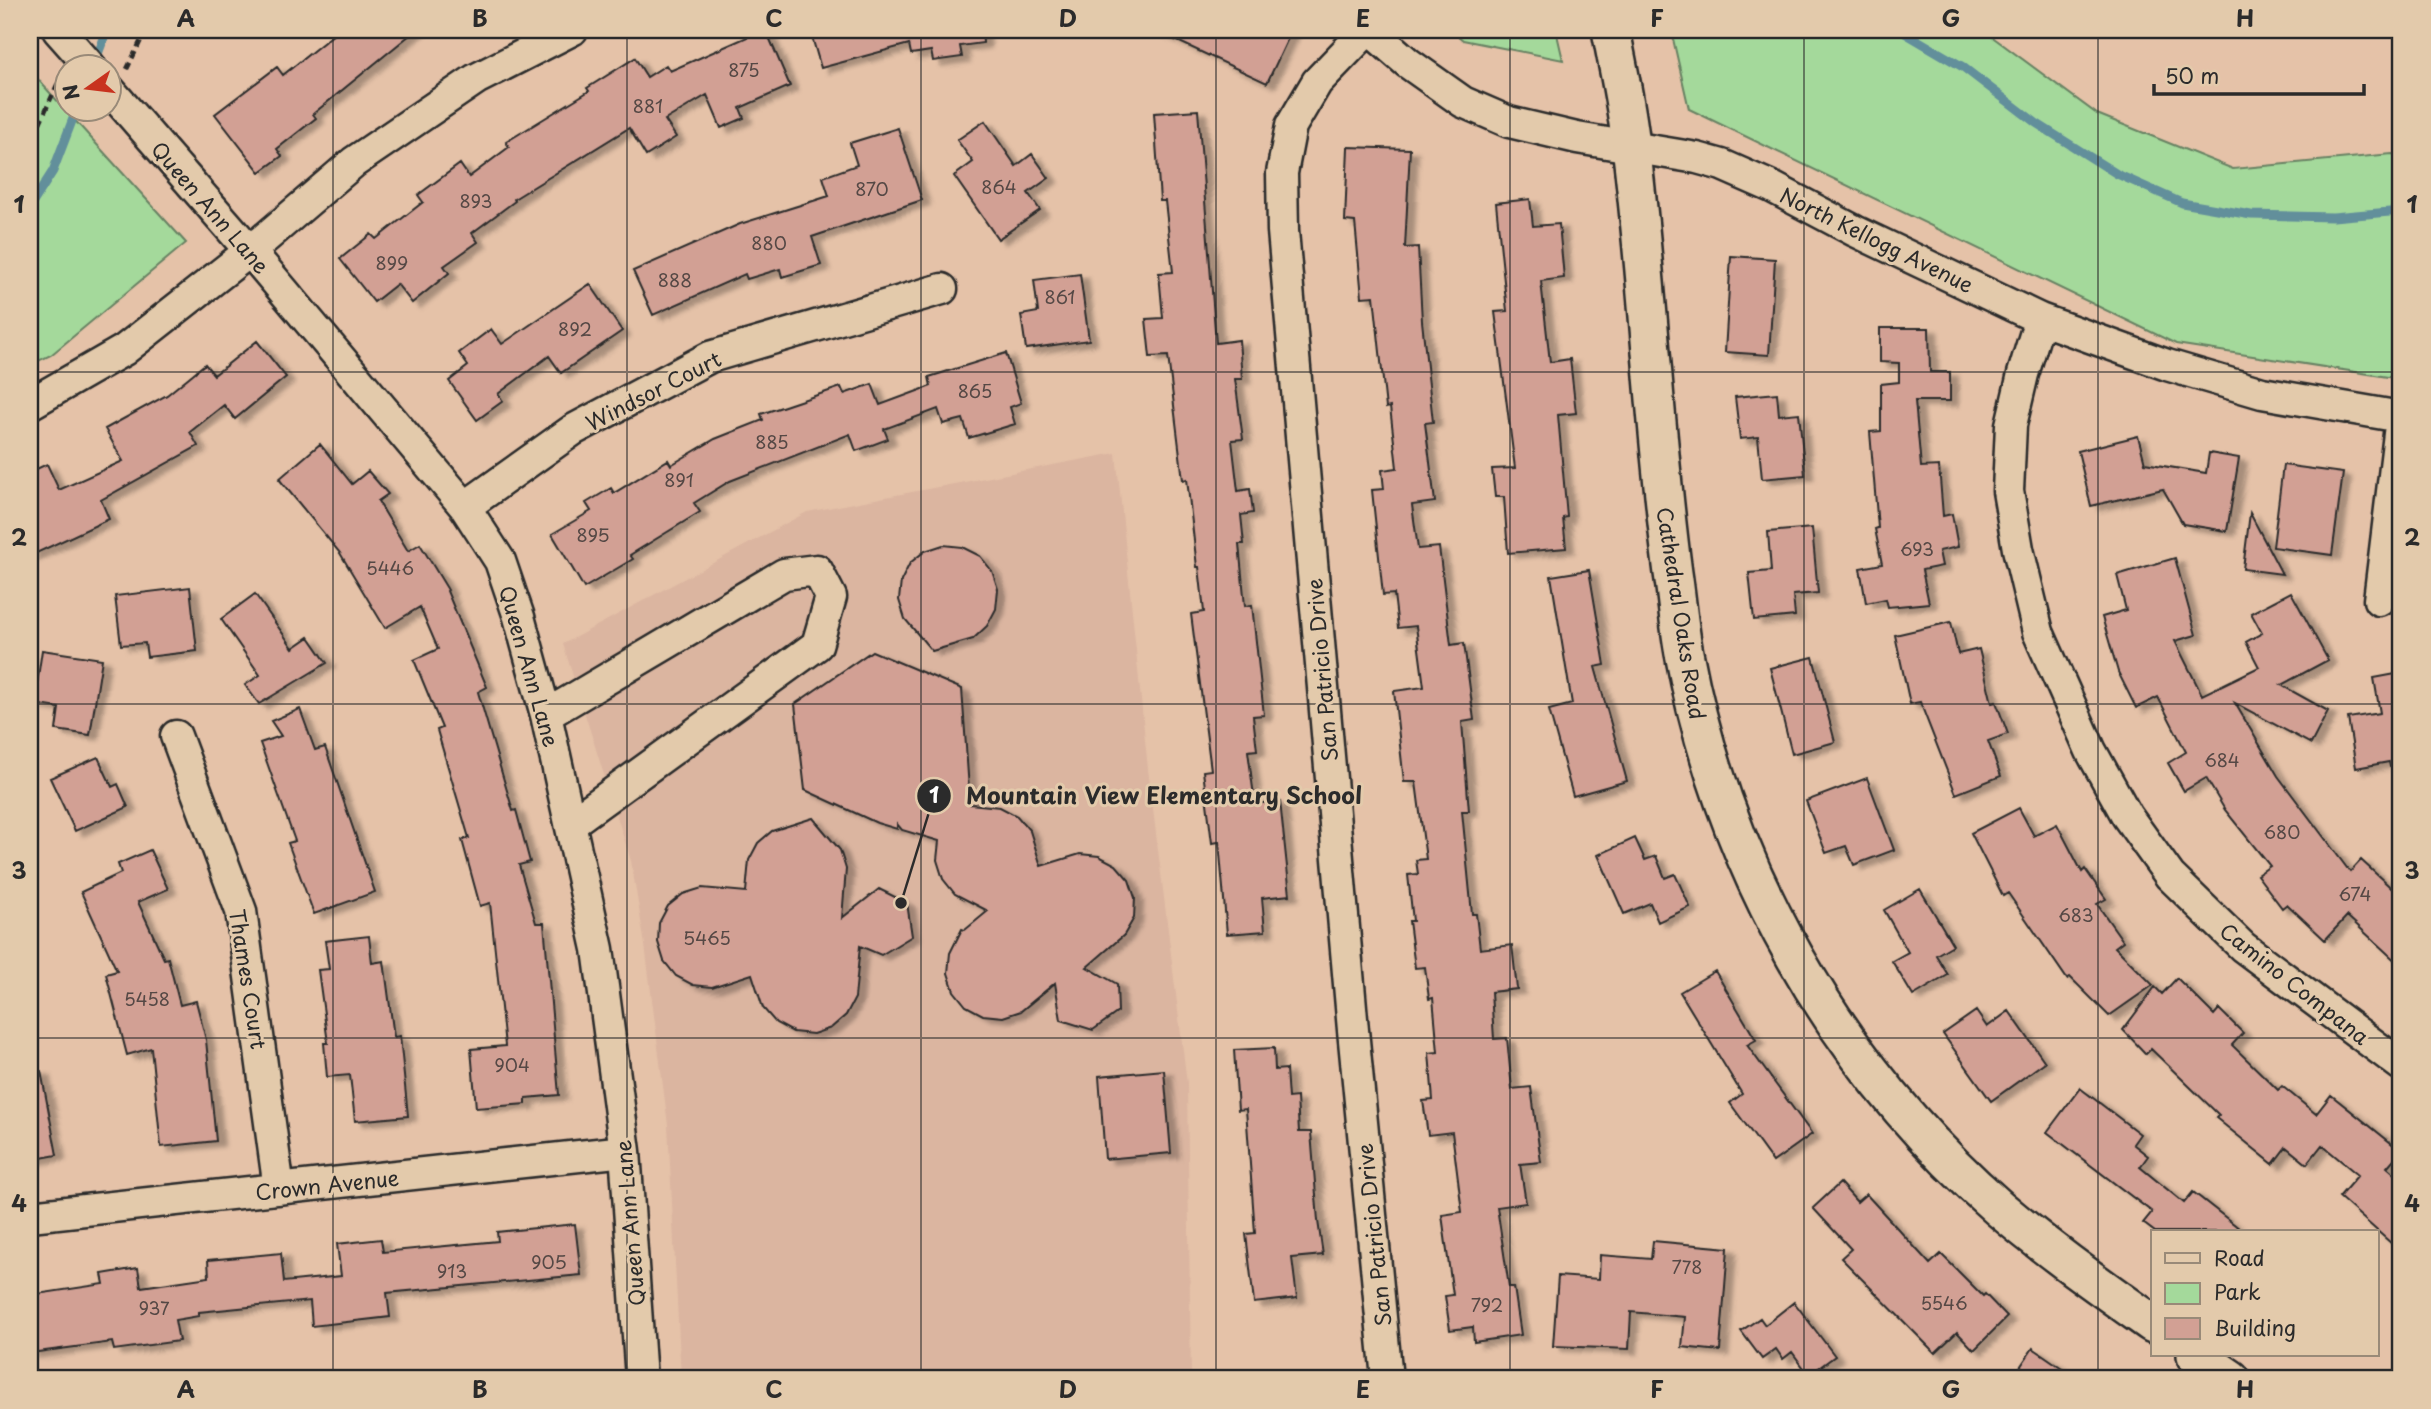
<svg xmlns="http://www.w3.org/2000/svg" width="2431" height="1409" font-family="'Playpen Sans',sans-serif">
<style>
.built{fill:#dbb5a0}
.green{fill:#a4d99b;stroke:#688263;stroke-width:2}
.lines{fill:none;stroke-linecap:round;stroke-linejoin:round}
.stream{stroke:#628f9b;stroke-width:9}
.building{fill:#d2a094;stroke:#2b2b2b;stroke-width:2;filter:url(#shadow)}
.minor-casing{stroke:#2b2b2b;stroke-width:35}
.major-casing{stroke:#2b2b2b;stroke-width:42}
.path{stroke:#2b2b2b;stroke-width:4.5;stroke-dasharray:7 5;stroke-linecap:butt}
.minor{stroke:#e3caab;stroke-width:30}
.major{stroke:#e3caab;stroke-width:37}
.grid{fill:none;stroke:#2b2b2b;stroke-width:2;stroke-opacity:0.55}
.labels{text-anchor:middle;dominant-baseline:central;stroke-width:6;stroke-linejoin:round;paint-order:stroke}
.number-label{font-size:18px;fill:#554845}
.street-label{font-size:21px;fill:#2b2b2b;stroke:#e3caab}
.leader{fill:none;stroke:#2b2b2b;stroke-width:2.5}
.callout-dot{fill:#2b2b2b;stroke:#e3caab;stroke-width:2.5}
.mark-label{font-size:21px;text-anchor:middle;font-weight:bold;fill:#fff}
.callout-label{font-size:23px;text-anchor:middle;font-weight:bold;fill:#2b2b2b;stroke:#e3caab;stroke-width:6;stroke-linejoin:round;paint-order:stroke}
.neatline{fill:none;stroke:#2b2b2b;stroke-width:2.5}
.grid-label{font-size:23px;text-anchor:middle;font-weight:bold;fill:#2b2b2b}
</style>
<defs>
<filter id="shadow"><feDropShadow dx="8" dy="4.5" stdDeviation="2" flood-color="#0004"/></filter>
</defs>
<rect width="100%" height="100%" fill="#e5c2a8"/>
<filter id="ink" filterUnits="userSpaceOnUse"><feTurbulence type="fractalNoise" baseFrequency=".0143" numOctaves="2"/><feDisplacementMap in="SourceGraphic" scale="14" xChannelSelector="R" yChannelSelector="G"/><feConvolveMatrix kernelMatrix="1 2 1 2 8 2 1 2 1" color-interpolation-filters="sRGB"/></filter>
<g filter="url(#ink)">
<path class="built" d="M1116 453 1148 769 1187 1083 1191 1379H681L668 1125 645 945 631 861 563 644 807 512Z"/>
<path class="green" d="M1451 30H1556L1563 60 1463 40Z
M1671 30H1983L2097 114 2233 169 2392 154 2401 156V379L2176 344 1689 109Z
M33 74 186 243 51 355 30 365V87Z"/>
<g class="lines">
<path class="stream" d="M1900 30 1963 67 2036 123 2117 174 2182 203 2251 215 2333 217 2401 211
M95 62 107 30
M30 207 53 171 77 108"/>
</g>
<path class="building" d="M339 30H416L313 114 316 118 277 149 282 156 260 172 215 114 277 67 283 75Z
M763 30H766L790 86 740 108 744 118 721 128 707 95 665 120 676 137 646 156 629 128 514 199 515 201 472 233 478 242 444 266 449 273 412 303 397 284 374 302 340 259 371 234 376 239 423 202 418 195 460 164 469 177 509 147 506 142 589 91 587 88 635 58 647 77 666 65 670 71Z
M810 30H982L983 43 960 46 962 57 933 61 931 51 911 54 909 44 821 68Z
M1154 30H1292L1267 83Z
M1198 110 1216 343 1239 340 1242 379H1235L1243 439 1232 440 1238 491 1250 489 1253 513 1241 515 1244 544H1239L1245 606 1252 605 1264 715 1253 716 1257 750 1248 751 1255 804 1280 801 1290 895 1262 898 1265 931 1227 934 1219 842 1212 843 1203 771 1211 770 1191 614 1204 612 1199 567H1197L1187 479 1183 480 1168 356 1150 357 1146 319 1163 318 1159 273 1173 272 1165 201H1160L1154 113Z
M985 121 1016 166 1032 154 1049 178 1028 193 1040 210 998 239 954 176 973 162 957 140Z
M898 128 922 200 812 237 821 265 782 277 780 269 747 279 745 274 653 315 633 271 740 224 829 196 823 177 857 165 850 143Z
M1348 147 1410 149 1405 248 1418 247 1422 321 1433 422 1425 423 1435 502 1412 505 1418 549 1439 547 1451 645 1464 643 1474 720 1462 722 1469 811H1462L1472 914H1476L1480 949 1512 945 1517 989 1491 992 1494 1039 1507 1038 1512 1089 1531 1087 1541 1162 1520 1164 1526 1203 1497 1207 1509 1287H1514L1521 1335 1474 1342 1473 1327 1450 1330 1445 1296 1453 1295 1442 1215 1462 1212 1452 1132 1428 1135 1423 1101 1433 1100 1429 1053 1438 1052 1433 998 1429 999 1425 967 1415 968 1409 921H1413L1408 875 1418 874 1416 860 1426 859 1416 782H1404L1394 691 1424 687 1416 626 1398 628 1394 594 1383 595 1372 490 1384 489 1382 470 1397 468 1390 407 1386 408 1374 296 1362 297 1355 222 1345 221Z
M1530 199 1533 226 1559 224 1564 278 1541 281 1550 362 1570 359 1576 413 1558 415 1567 517 1563 518 1566 548 1508 553 1504 497H1495L1492 469 1515 468 1495 312 1507 311 1496 203Z
M1731 256 1775 259 1769 355 1725 352Z
M1080 274 1089 340 1026 349 1021 315 1038 312 1034 280Z
M590 284 622 331 561 373 549 356 498 394 503 401 477 420 449 381 468 366 459 353 491 329 502 344Z
M1880 328H1929L1930 372H1950V401H1915L1921 467 1939 466 1943 516 1952 514 1958 547 1939 551 1942 566 1922 570 1929 603 1888 607 1886 599 1866 603 1860 568 1882 564 1875 529 1878 528 1870 432 1881 431V384L1899 382V363L1880 362Z
M257 341 286 377 235 419 224 405 190 432 198 446 101 500 109 519 30 556V472L47 464 59 490 123 461 105 429 167 395 205 364 214 375Z
M1006 353 1021 403 1010 407 1015 424 969 438 963 419 943 424 938 409 884 429 888 439 856 451 850 434 730 481 694 503 700 512 630 555 633 559 584 588 552 534 591 511 586 503 611 488 614 493 668 460 671 465 715 439 763 420 761 414 841 387 844 394 872 384 880 405 931 386 929 377Z
M1777 393 1779 415 1799 413 1805 475 1762 479 1758 437 1740 439 1735 397Z
M2138 436 2145 463 2206 473 2209 453 2239 458 2227 531 2183 524 2163 489 2091 506 2078 451Z
M320 444 352 484 368 471 388 494 378 501 408 551 420 544 448 590 447 591 487 687 478 692 513 811 516 810 530 862 519 865 536 923H544L559 1095 526 1098V1104L476 1108 471 1049 505 1046 490 903 480 906 462 840 469 838 437 730 442 728 414 660 438 649 420 607 385 628 340 553 279 479Z
M2283 465 2343 473 2332 555 2273 547Z
M2250 513 2282 574 2243 569Z
M1812 528 1818 593 1793 595 1795 616 1754 620 1749 573 1771 571 1768 532Z
M943 545 962 547 980 556 992 571 998 589 996 609 987 626 973 639 932 651 905 619 899 600 901 581 910 563 925 551Z
M2175 558 2196 635 2175 641 2202 695 2259 667 2246 642 2262 633 2251 613 2291 592 2328 660 2281 685 2328 711 2311 744 2235 703 2278 776 2350 872 2361 860 2401 897V966L2347 916 2325 940 2287 904 2282 908 2257 875 2270 866 2225 810 2206 778 2184 791 2168 763 2186 752 2158 697 2136 708 2118 672 2102 617 2126 610 2117 575Z
M1589 570 1605 665 1595 667 1627 781 1573 796 1549 710 1572 704 1551 576Z
M190 587 197 651 147 657 145 643 121 645 115 596Z
M255 594 293 648 309 637 327 663 259 704 245 685 260 675 221 619Z
M1951 622 1958 654 1979 649 1992 703 1996 702 2008 734 1988 741 2001 776 1956 794 1920 702 1910 704 1895 635Z
M42 650 102 659 90 735 56 730 59 708 34 704Z
M872 651 962 689 970 804 1000 807 1017 816 1030 831 1041 866 1080 854 1099 856 1116 865 1129 880 1135 898 1134 918 1124 935 1087 967 1117 984 1118 1012 1093 1030 1061 1020 1055 983 1021 1011 1003 1017 983 1015 966 1006 954 991 948 973 950 953 962 929 965 930 988 911 955 894 943 879 937 860 939 841 902 830 897 824V829L877 823 805 790 795 704Z
M1813 657 1835 742 1792 754 1770 668Z
M2401 673V766L2390 767 2389 762 2356 768 2348 718 2380 713 2374 678Z
M300 709 315 750 325 747 375 892 314 914 288 843 295 841 260 743 281 736 271 721Z
M98 757 112 787 118 784 128 807 75 831 50 778Z
M1867 778 1894 850 1854 865 1846 846 1826 853 1806 801Z
M2019 808 2034 836 2057 824 2082 872 2085 869 2106 899 2097 904 2123 941 2115 947 2153 985 2109 1016 2070 977 2067 979 2008 893 2003 896 1971 833Z
M813 818 840 850 846 869 842 918 879 889 907 903 912 936 881 955 860 946 855 998 846 1015 831 1028 813 1034 793 1032 776 1023 763 1008 752 974 712 987 693 985 676 976 664 961 658 942 659 923 668 906 683 894 702 888 746 892 749 860 758 843 772 831Z
M1635 838 1645 860 1656 856 1665 878 1675 874 1690 907 1658 922 1650 903 1624 914 1598 855Z
M150 850 168 889 138 902 164 959 168 958 180 1005 196 1001 206 1040 216 1141 161 1147 151 1048 127 1055 106 974 117 971 81 892 121 873 118 864Z
M1920 889 1953 945 1936 955 1948 975 1913 996 1892 961 1908 952 1884 910Z
M369 936 372 963 384 961 394 1037 400 1036 408 1116 355 1121 350 1075 327 1077 324 1043H328L318 970 329 969 325 941Z
M1715 971 1756 1040 1747 1045 1812 1134 1773 1162 1730 1103 1742 1094 1680 992Z
M2177 978 2214 1015 2219 1009 2243 1033 2232 1045 2278 1090 2282 1086 2316 1114 2331 1095 2401 1151 2387 1167 2401 1179V1252L2339 1197 2358 1175 2322 1145 2307 1164 2286 1147 2273 1164 2216 1118 2219 1115 2151 1049 2146 1054 2123 1030 2155 987 2162 994Z
M1976 1011 1987 1027 2009 1011 2045 1062 1991 1101 1943 1034Z
M1274 1048 1275 1070 1286 1069 1288 1098 1297 1097 1299 1132H1311L1318 1221 1323 1255 1292 1258 1297 1298 1254 1303 1246 1234 1255 1233 1246 1109 1238 1110 1234 1050Z
M1164 1070 1171 1153 1105 1159 1099 1076Z
M41 1071 57 1155 30 1160V1072Z
M2080 1088 2140 1134 2133 1144 2148 1156 2140 1167 2184 1203 2193 1192 2244 1232H2155L2143 1223 2152 1212 2047 1132Z
M1840 1183 1857 1202 1866 1194 1930 1264 1941 1254 1983 1296 1985 1294 2007 1317 1974 1350 1957 1332 1935 1353 1841 1258 1851 1249 1813 1208Z
M575 1224 581 1275 387 1293 390 1317 312 1326 310 1301 199 1312V1316L175 1320 179 1341 114 1350 112 1342 30 1353V1295L104 1284 102 1274 138 1268 141 1287 209 1277 208 1260 281 1253 284 1282 341 1276 337 1244 381 1239 383 1252 498 1241 497 1232Z
M1653 1241 1728 1248 1720 1351 1682 1347 1685 1317 1631 1312 1629 1349 1553 1346 1558 1276 1599 1279 1600 1255 1651 1259Z
M1794 1302 1835 1356 1809 1375 1792 1352 1783 1359 1776 1349 1762 1359 1741 1331 1760 1318 1765 1325Z
M2033 1348 2078 1379H2012Z"/>
<g class="lines">
<defs>
<path id="minor" d="M58 30 90 66
M1367 30 1317 82 1291 126 1282 173 1283 231 1353 1030 1387 1379
M1370 30 1408 63 1463 102 1509 122 1577 138 1697 158 1722 165 1772 187 1855 231 2040 319 2167 365 2262 393 2401 417
M108 88 250 251 465 507 500 561 519 617 546 715 598 949 625 1151 641 1379
M2040 319 2023 374 2011 425 2008 491 2018 549 2038 632 2091 751 2127 816 2170 876 2243 947 2401 1065
M30 404 124 350 250 251 354 162 476 79 572 30
M465 507 573 430 710 357 942 289
M2379 600 2401 417
M546 715 784 574 817 570 831 597 817 645 570 824
M176 736 241 911 279 1189
M30 1216 625 1151"/>
<path id="major" d="M1611 30C1618 68 1627 107 1631 146 1649 288 1654 431 1673 573 1677 599 1679 627 1684 653 1724 867 1835 1065 1999 1208 2048 1250 2101 1287 2153 1324
M2196 1355 2231 1379"/>
</defs>
<use href="#minor" class="minor-casing"/>
<use href="#major" class="major-casing"/>
<path class="path" d="M127 69 146 30
M30 145 61 76"/>
<use href="#minor" class="minor"/>
<use href="#major" class="major"/>
</g>
</g>
<path class="grid" d="M333 30V1379M627 30V1379M921 30V1379M1216 30V1379M1510 30V1379M1804 30V1379M2098 30V1379M30 372H2401M30 704H2401M30 1038H2401"/>
<g class="labels">
<g class="number-label">
<text x="744" y="69">875</text>
<text x="648" y="105">881</text>
<text x="999" y="186">864</text>
<text x="872" y="188">870</text>
<text x="476" y="200">893</text>
<text x="769" y="242">880</text>
<text x="392" y="262">899</text>
<text x="675" y="279">888</text>
<text x="1060" y="296">861</text>
<text x="575" y="328">892</text>
<text x="975" y="390">865</text>
<text x="772" y="441">885</text>
<text x="679" y="479">891</text>
<text x="593" y="534">895</text>
<text x="1917" y="548">693</text>
<text x="390" y="567">5446</text>
<text x="2222" y="759">684</text>
<text x="2282" y="831">680</text>
<text x="2355" y="893">674</text>
<text x="2076" y="914">683</text>
<text x="707" y="937">5465</text>
<text x="147" y="998">5458</text>
<text x="512" y="1064">904</text>
<text x="549" y="1261">905</text>
<text x="1687" y="1266">778</text>
<text x="452" y="1270">913</text>
<text x="1944" y="1302">5546</text>
<text x="1487" y="1304">792</text>
<text x="154" y="1307">937</text>
</g>
<g class="street-label">
<text transform="translate(211 207) rotate(49)">Queen Ann Lane</text>
<text transform="translate(1877 239) rotate(26)">North Kellogg Avenue</text>
<text transform="translate(653 390) rotate(-27)">Windsor Court</text>
<text transform="translate(1682 613) rotate(81)">Cathedral Oaks Road</text>
<text transform="translate(530 666) rotate(74)">Queen Ann Lane</text>
<text transform="translate(1321 670) rotate(-95)">San Patricio Drive</text>
<text transform="translate(249 979) rotate(81)">Thames Court</text>
<text transform="translate(2295 983) rotate(38)">Camino Compana</text>
<text transform="translate(327 1184) rotate(-6)">Crown Avenue</text>
<text transform="translate(629 1223) rotate(-95)">Queen Ann Lane</text>
<text transform="translate(1373 1235) rotate(-96)">San Patricio Drive</text>
</g>
</g>
<path class="leader" d="M901 903L934 796"/>
<g class="callout-dot">
<circle cx="901" cy="903" r="7"/>
<circle cx="934" cy="796" r="18"/>
</g>
<g class="mark-label">
<text x="934" y="803">1</text>
</g>
<g class="callout-label">
<text x="1164" y="804">Mountain View Elementary School</text>
</g>
<rect width="2431" height="1409" fill="none" stroke="#e3caab" stroke-width="77"/>
<rect x="2151" y="1230" width="228" height="126" fill="#e3caab" stroke="#998a78" stroke-width="2"/>
<rect x="2165" y="1253" width="35" height="10" fill="#e3caab" stroke="#998a78" stroke-width="2"/>
<text x="2214" y="1266" font-size="21" fill="#2b2b2b">Road</text>
<rect x="2165" y="1283" width="35" height="21" fill="#a4d99b" stroke="#998a78" stroke-width="2"/>
<text x="2214" y="1300" font-size="21" fill="#2b2b2b">Park</text>
<rect x="2165" y="1318" width="35" height="21" fill="#d2a094" stroke="#998a78" stroke-width="2"/>
<text x="2214" y="1336" font-size="21" fill="#2b2b2b">Building</text>
<g transform="translate(88 88) rotate(256)"><circle r="33" fill="#e3caab" stroke="#998a78" stroke-width="2"/>
<path d="M0-5L12 26L0 18L-12 26Z" fill="#c8321e"/>
<text y="-10" font-size="19" font-weight="bold" text-anchor="middle" fill="#2b2b2b">N</text>
</g>
<path d="M2154 84v10h210v-10" fill="none" stroke="#2b2b2b" stroke-width="3.5"/>
<text x="2165" y="84" font-size="21" fill="#2b2b2b" stroke="#e3caab" stroke-width="5" paint-order="stroke">50 m</text>
<rect x="38" y="38" width="2354" height="1332" class="neatline"/>
<g class="grid-label">
<text x="186" y="27">A</text>
<text x="480" y="27">B</text>
<text x="774" y="27">C</text>
<text x="1068" y="27">D</text>
<text x="1363" y="27">E</text>
<text x="1657" y="27">F</text>
<text x="1951" y="27">G</text>
<text x="2245" y="27">H</text>
<text x="19" y="213">1</text>
<text x="2412" y="213">1</text>
<text x="19" y="546">2</text>
<text x="2412" y="546">2</text>
<text x="19" y="879">3</text>
<text x="2412" y="879">3</text>
<text x="19" y="1212">4</text>
<text x="2412" y="1212">4</text>
<text x="186" y="1398">A</text>
<text x="480" y="1398">B</text>
<text x="774" y="1398">C</text>
<text x="1068" y="1398">D</text>
<text x="1363" y="1398">E</text>
<text x="1657" y="1398">F</text>
<text x="1951" y="1398">G</text>
<text x="2245" y="1398">H</text>
</g>
</svg>
